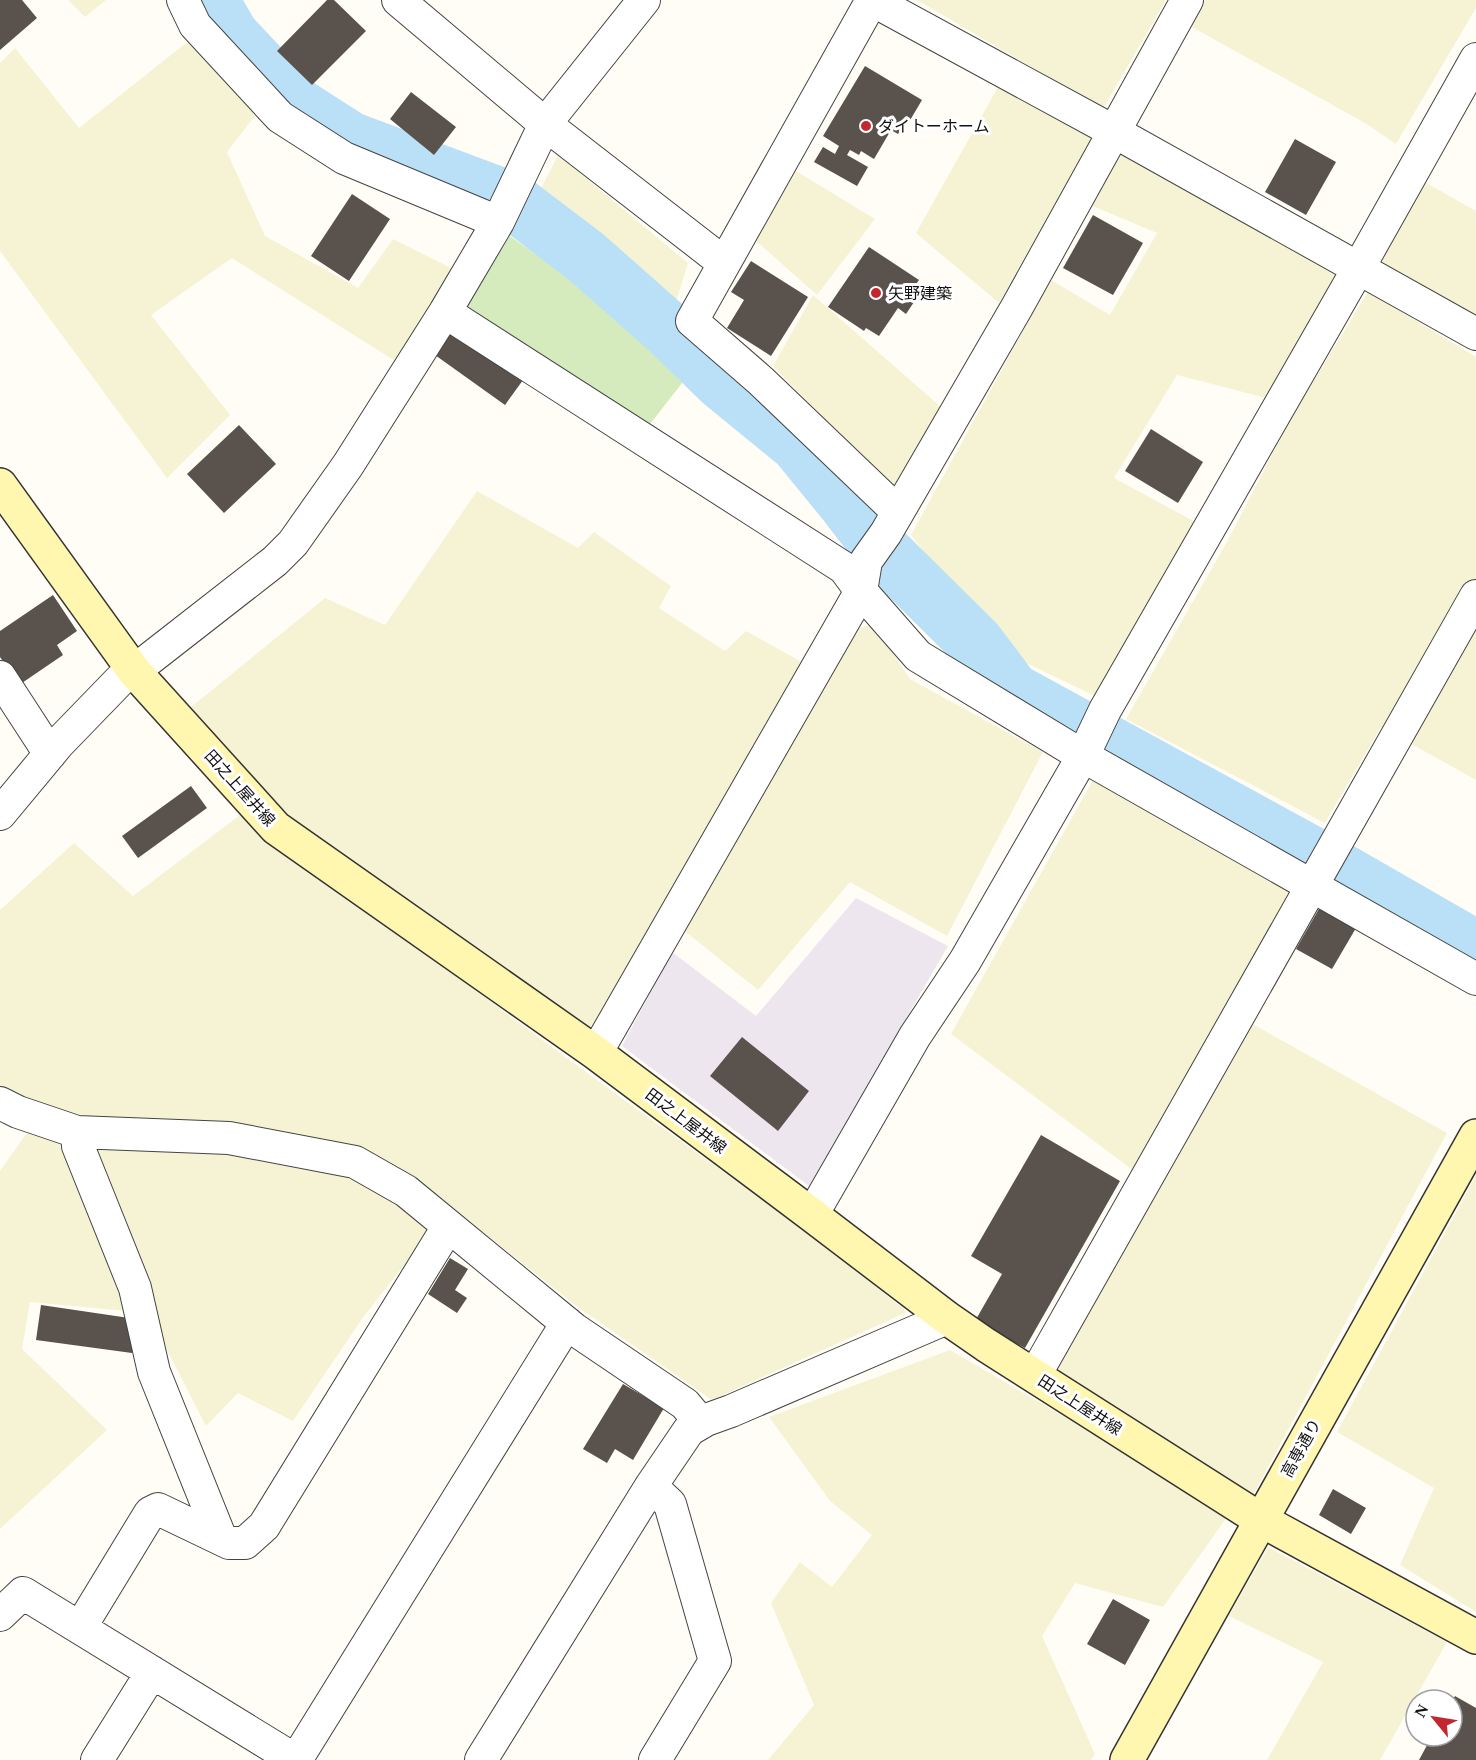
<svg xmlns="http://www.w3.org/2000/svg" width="1476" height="1760" font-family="'Times New Roman','Noto Sans JP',serif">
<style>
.industrial{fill:#eee6ef}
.farmland{fill:#f6f3d4}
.green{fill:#d5ebbd}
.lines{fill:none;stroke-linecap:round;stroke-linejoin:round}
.river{stroke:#b9e0f7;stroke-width:57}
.building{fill:#5a524d}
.street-casing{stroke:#444;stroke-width:34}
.secondary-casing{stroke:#333;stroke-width:36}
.street{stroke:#fff;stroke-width:32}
.secondary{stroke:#fff6b0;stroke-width:33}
.poi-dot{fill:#c4262e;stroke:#fff;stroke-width:2}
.labels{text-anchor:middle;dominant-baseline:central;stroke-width:6;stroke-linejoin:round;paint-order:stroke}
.poi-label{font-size:16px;fill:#111;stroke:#fff;text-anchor:start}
.street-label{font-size:16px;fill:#111;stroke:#fff}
</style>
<rect width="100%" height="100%" fill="#fffdf5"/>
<path class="industrial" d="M856 898 948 946 809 1186 622 1046 672 952 756 1016Z"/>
<path class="farmland" d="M68 0H106L85 17Z
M917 0H1166L1103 109Z
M1205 0H1476V8L1396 144 1365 123 1190 26Z
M196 35 264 104 227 152 265 236 358 288 393 239 455 270 395 361 232 258 151 315 230 415 167 478 0 251V63L15 48 79 128Z
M998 87 1092 137 999 303 916 233Z
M1122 153 1338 274 1274 400 1177 375 1114 478 1197 523 1097 697 997 649 911 535 1051 280 1110 315 1157 233 1088 204Z
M558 155 688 263 673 312 538 194Z
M796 171 875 219 817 295 754 239Z
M1423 181 1476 211V323L1378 266Z
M1368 292 1476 357V780L1381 727 1325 823 1126 719 1228 540 1291 418Z
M813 295 941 407 892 489 773 366Z
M477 491 578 548 594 532 671 586 659 608 725 651 746 631 809 666 592 1037 264 797 185 712 325 598 385 625Z
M873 624 910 679 1043 752 947 936 850 882 758 990 681 928 859 628Z
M1097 773 1295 885 1134 1171 951 1034Z
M240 815 576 1065 819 1241 907 1312 712 1400 575 1305 449 1205 420 1245 364 1316 293 1421 238 1393 206 1426 148 1313 30 1302 22 1349 107 1430 0 1529V1171L43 1110 0 1088V910L74 843 133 896Z
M1249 1022 1447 1133 1251 1499 1055 1372Z
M1476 1175V1612L1400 1565 1434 1488 1337 1432Z
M950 1350 1230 1513 1163 1607 1075 1583 1042 1636 1095 1754 1091 1760H768L814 1705 771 1603 800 1562 832 1587 872 1535 830 1501 769 1417Z
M1268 1547 1447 1642 1380 1760H1267L1323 1662 1229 1616Z"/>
<path class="green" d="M504 232 603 302 690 373 646 429 458 307Z"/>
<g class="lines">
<path class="river" d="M210 0 231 36 297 106 350 140 511 200 586 257 672 333 721 381 798 444 847 504 884 552 976 643 1012 691 1314 856 1476 949"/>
</g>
<path class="building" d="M0 0H22L37 18 0 50Z
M327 0H334L366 31 312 85 277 51Z
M865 66 922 100 909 122 906 120 898 134 891 130 874 159 861 151 859 155 850 150 847 155 868 167 857 186 814 162 823 147 835 154 839 146 823 136Z
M411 92 456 127 434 155 390 119Z
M1295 139 1336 162 1306 215 1265 192Z
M352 194 390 219 349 281 311 256Z
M1093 215 1143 243 1113 295 1063 268Z
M869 247 919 280 911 291 918 296 906 314 898 308 879 336 866 328 864 331 828 307Z
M751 261 808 297 771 356 727 328 744 300 731 292Z
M445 325 523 380 505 405 428 350Z
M239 425 276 464 224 513 187 474Z
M1151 429 1203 462 1178 503 1125 471Z
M53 595 77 631 57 645 63 655 19 685 0 657V631Z
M191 786 207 808 138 858 122 836Z
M1320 907 1356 928 1332 969 1296 949Z
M742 1037 809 1091 778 1131 710 1076Z
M1041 1135 1120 1181 1025 1348 975 1321 1002 1274 971 1256Z
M450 1258 468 1269 455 1290 467 1298 457 1313 428 1294Z
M41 1305 136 1319 132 1353 36 1340Z
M623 1384 664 1408 633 1460 615 1449 607 1463 583 1449Z
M1333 1489 1366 1508 1351 1534 1319 1515Z
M1113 1599 1150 1620 1125 1665 1087 1644Z
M1455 1696 1476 1708V1760H1419L1432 1736H1452V1701Z"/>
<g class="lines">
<defs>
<path id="street" d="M183 0 195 25 280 117 344 158 498 222
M644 0 545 124 724 263
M872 0 1113 131 1476 334
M872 0 692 321 761 381 898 512
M445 312 844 568 861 591 918 656 1083 756 1476 979
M0 677 50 754
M0 814 59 743 120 680 134 671 275 561 293 543 348 465 445 312 498 222 545 124 398 0
M596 1053 861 591 866 561 886 533 1017 307 1187 0
M0 1103 18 1112 77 1132 229 1138 355 1162 406 1191 574 1329 685 1404 701 1423
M77 1132 78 1146 135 1288 154 1372 221 1539
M812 1215 915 1036 965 961 1083 756 1105 710 1358 269 1476 59
M1035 1375 1476 596
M651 1486 670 1504 715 1661 655 1760
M0 1615 23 1593 295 1760
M80 1628 150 1513 158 1509 229 1543H245L264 1526 448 1227
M97 1760 152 1672
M296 1760 567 1323
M481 1760 651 1486 689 1430 706 1420 731 1411 947 1318"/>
<path id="secondary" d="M0 485 134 671 276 828 596 1053 812 1215 947 1318 986 1345 1261 1520 1476 1637
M1127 1760 1476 1136"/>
</defs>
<use href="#street" class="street-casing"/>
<use href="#secondary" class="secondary-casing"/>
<use href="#street" class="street"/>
<use href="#secondary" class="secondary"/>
</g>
<g class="poi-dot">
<circle cx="866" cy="126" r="6"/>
<circle cx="876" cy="293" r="6"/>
</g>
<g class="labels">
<g class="poi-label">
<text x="878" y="126">ダイトーホーム</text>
<text x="888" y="293">矢野建築</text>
</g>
<g class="street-label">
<text transform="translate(240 788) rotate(48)">田之上屋井線</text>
<text transform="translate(686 1121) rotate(37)">田之上屋井線</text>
<text transform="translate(1080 1405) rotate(33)">田之上屋井線</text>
<text transform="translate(1301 1448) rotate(-61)">高専通り</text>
</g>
</g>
<g transform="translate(1434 1718) rotate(300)"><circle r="28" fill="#ffffff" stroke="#a0a0a0" stroke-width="1.5"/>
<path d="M0-4.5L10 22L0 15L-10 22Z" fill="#c4262e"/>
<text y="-9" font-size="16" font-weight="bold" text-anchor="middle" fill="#111111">N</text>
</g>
</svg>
